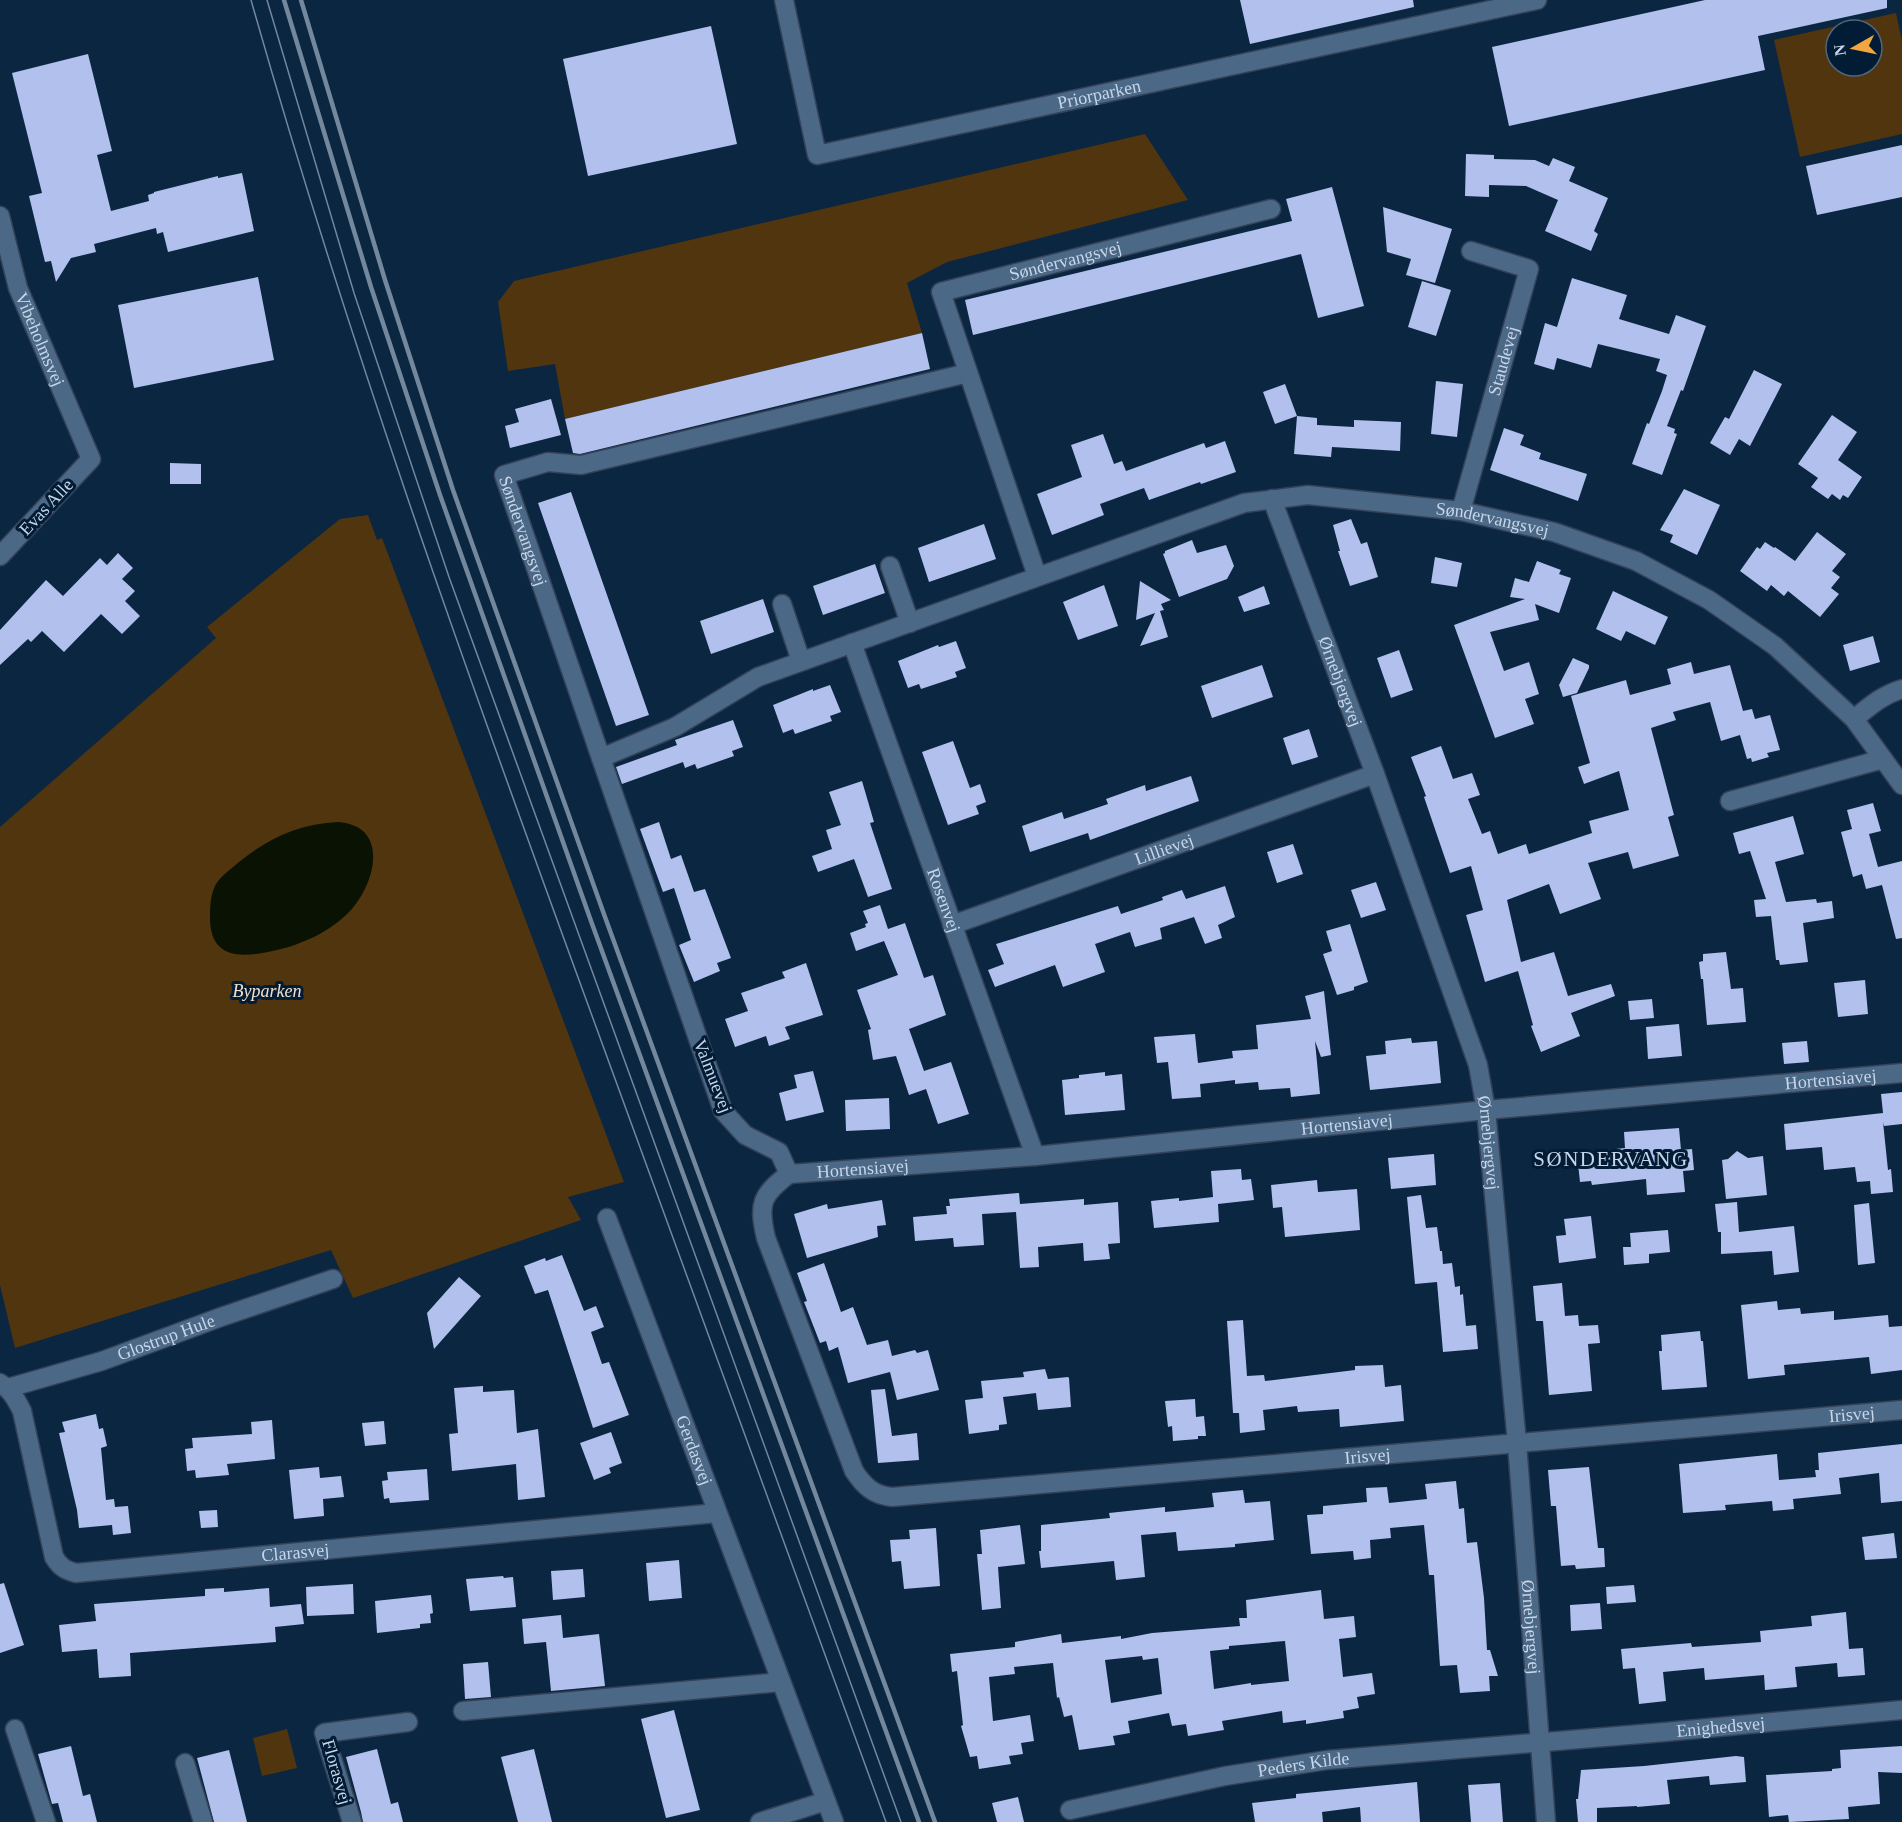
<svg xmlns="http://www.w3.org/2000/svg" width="1902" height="1822" font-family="'Times New Roman',serif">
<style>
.green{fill:#51350f;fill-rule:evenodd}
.water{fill:#0a1204}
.building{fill:#b1c0ed;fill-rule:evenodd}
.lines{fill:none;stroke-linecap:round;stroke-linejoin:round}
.minor-casing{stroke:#344158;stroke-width:21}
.minor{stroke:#4b6886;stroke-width:18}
.tram{stroke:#73879d;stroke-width:1.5}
.rail{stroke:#73879d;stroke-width:4.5}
.labels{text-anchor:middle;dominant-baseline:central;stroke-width:6;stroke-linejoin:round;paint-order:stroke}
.street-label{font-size:18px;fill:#c7d6e8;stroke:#021c35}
.park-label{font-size:18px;font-style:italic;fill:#f4dfc8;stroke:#021c35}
.quarter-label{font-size:21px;letter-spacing:1.5px;fill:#c7d6e8;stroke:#021c35}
</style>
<rect width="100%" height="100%" fill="#0b2640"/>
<path class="green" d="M1896 13 1902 41V134L1800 157 1774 40ZM1836 30H1872V66H1836Z
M1145 134 1188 200 947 262 907 283 922 333 565 419 555 364 508 371 498 302 514 281Z
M368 515 377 540 382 538 624 1182 568 1197 581 1220 353 1298 331 1250 15 1348 0 1285V827L216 638 207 627 340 519Z
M287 1729 297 1768 262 1776 253 1738Z"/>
<path class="water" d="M338 822C391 826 375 885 349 912 331 931 303 944 277 950 242 958 209 961 210 915 210 905 211 893 216 884 222 875 231 869 239 862 269 838 299 824 338 822Z"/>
<path class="building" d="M1240 0H1413L1414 7 1250 44Z
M1705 0H1887V8L1758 36 1765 70 1509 126 1492 47Z
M711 26 737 144 588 176 563 59Z
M88 54 112 151 97 155 111 211 149 201 148 195 154 193V192L218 176V178L242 173 254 231 168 252 163 232 157 234 156 228 94 244 96 252 71 258 56 282 51 261 45 262 29 196 42 193 12 73Z
M1902 145V197L1817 215 1806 166Z
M1466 154 1494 155V159L1535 160 1549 166 1553 158 1575 167 1569 181 1608 198 1594 231 1598 234 1591 251 1545 231 1558 200 1526 186 1489 185V197L1465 196Z
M1332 187 1364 306 1318 318 1301 254 973 335 965 300 1292 221 1286 199Z
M1383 207 1452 229 1435 283 1406 275 1411 259 1387 252Z
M258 277 274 360 134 388 118 305Z
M1572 278 1627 295 1619 319 1669 334 1676 315 1706 326 1683 391 1681 390 1667 426 1675 429 1674 433 1677 434 1662 475 1632 464 1647 423 1649 424 1662 391 1667 375 1656 371 1660 359 1598 344 1591 368 1557 358 1554 370 1534 364 1545 323 1557 327Z
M1422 281 1451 290 1436 336 1408 327Z
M922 333 930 369 580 454 573 453 565 419Z
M1754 370 1782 384 1750 446 1739 439 1730 455 1710 443 1725 417 1729 419Z
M1436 381 1463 384 1457 437 1431 434Z
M1285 384 1297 416 1317 418V425L1354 427V420L1401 422 1400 451 1332 447 1331 457 1294 454 1297 416 1275 424 1263 392Z
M551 399 561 435 510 448 505 426 519 422 515 409Z
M1832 415 1857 432 1838 460 1862 477 1848 498 1843 495 1840 500 1832 494 1828 499 1811 487 1818 478 1798 464Z
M1504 428 1524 435 1520 445 1541 453 1539 459 1587 474 1578 501 1490 470Z
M1103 434 1114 464 1122 461 1126 471 1204 443 1206 448 1225 441 1236 472 1201 484 1200 482 1149 500 1144 488 1100 504 1104 515 1052 535 1037 494 1082 477 1071 445Z
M170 463 201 464V484H170Z
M1684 489 1720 505 1697 555 1670 542 1673 535 1660 530Z
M571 492 649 715 616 726 538 503Z
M1351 519 1361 544 1367 542 1378 577 1350 586 1338 551H1340L1333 525Z
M984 524 996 559 929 582 918 548Z
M1817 532 1846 554 1832 571 1840 577 1831 588 1839 594 1820 617 1788 591 1784 596 1771 585 1767 591 1740 571 1757 547 1760 549 1765 542 1774 548 1775 547 1795 561Z
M1192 540 1197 553 1226 545 1234 566 1227 579 1179 597 1163 554 1165 553V551Z
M118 553 133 568 122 579 135 591 125 601 140 616 122 634 101 614 64 652 42 631 31 642 28 639 0 665V630L46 580 63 596 100 558 107 565Z
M1435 557 1462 563 1457 587 1431 583Z
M1537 561 1561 570 1559 574 1571 578 1559 613 1535 604 1539 620 1490 632 1504 671 1529 662 1539 694 1525 699 1534 724 1495 738 1454 625 1525 599 1510 597 1515 578 1529 582Z
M875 564 885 593 823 615 813 586Z
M1140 581 1171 600 1161 604 1164 610 1160 611 1168 637 1140 646 1155 613 1136 620Z
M1104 585 1118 626 1078 640 1063 602Z
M1264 586 1270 604 1244 612 1238 597Z
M1613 591 1668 617 1655 645 1626 631 1621 641 1596 629Z
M763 599 774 632 711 654 700 621Z
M1873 636 1880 662 1850 671 1843 645Z
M956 641 966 668 955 672 957 677 921 689 919 684 908 688 898 661 938 645 939 647Z
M1399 650 1413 690 1391 698 1377 658Z
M1573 658 1589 665V668L1577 693 1563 697 1559 685Z
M1691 662 1694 674 1730 665 1743 711 1752 709 1755 719 1770 715 1780 750 1767 753 1769 757 1752 762 1751 758 1747 759 1740 735 1721 741 1710 702 1673 712 1676 720 1651 728 1674 815 1668 817 1679 856 1633 869 1628 852 1588 863 1601 899 1560 914 1549 884 1507 900 1521 962 1554 952 1568 996 1611 984 1615 996 1571 1013 1580 1036 1541 1052 1531 1026 1533 1025 1518 971 1485 982 1466 915 1483 910 1471 866 1450 873 1424 797 1426 796 1411 757 1441 746 1453 779 1472 773 1480 795 1468 799 1482 834 1490 831 1498 854 1526 844 1529 854 1592 833 1589 821 1629 810 1619 771 1584 784 1578 767 1590 763 1571 696 1626 680 1630 695 1671 684 1667 669Z
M1262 665 1273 697 1212 718 1201 686Z
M830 685 841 712 830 716 832 721 795 734 793 729 783 733 773 705 813 689V691Z
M733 720 743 747 732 751 734 756 697 769 695 764 685 768 683 762 622 784 616 767 677 745 675 740Z
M1309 729 1318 757 1292 765 1283 738Z
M953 741 970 788 980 784 986 802 976 806 979 814 948 825 922 752Z
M1191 776 1199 801 1090 840 1088 833 1030 852 1022 826 1062 812 1064 819 1108 804 1106 799 1145 785 1146 791Z
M862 781 874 822 870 823 892 889 868 897 854 859 818 872 812 856 832 849 826 830 841 825 829 792Z
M1873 803 1881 831 1869 834 1878 867 1902 861V938L1896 939 1882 885 1866 889 1862 874 1853 877 1841 832 1852 829 1847 810Z
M1793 816 1804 854 1775 862 1786 902 1816 899 1817 903 1832 901 1834 918 1803 923 1808 962 1780 965 1779 960H1776L1771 916 1756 917 1754 900 1766 899 1750 851 1739 854 1733 833Z
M659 822 671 859 681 855 694 892 705 889 731 958 717 963 720 971 694 982 679 945 691 940 674 888 663 892 640 829Z
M1293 844 1303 874 1277 883 1267 852Z
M1376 882 1386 910 1361 918 1351 890Z
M1225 886 1235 917 1218 925 1222 938 1205 944 1194 917 1160 928 1162 939 1135 947 1130 932 1095 944 1105 972 1063 987 1055 965 995 987 988 970 1004 964 996 944 1118 906 1121 914 1163 900 1162 897 1182 890 1186 899Z
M880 905 888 929 905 923 924 978 933 975 946 1015 909 1029 924 1071 951 1062 969 1114 938 1124 926 1089 909 1095 896 1056 873 1060 868 1030 871 1029 857 990 898 975 884 941 856 951 850 933 866 927 865 924 868 923 863 911Z
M1350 924 1368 982 1354 987V990L1337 995 1323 954 1332 951 1326 931Z
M1726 952 1731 989 1743 988 1746 1022 1707 1025 1703 979H1701L1699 962 1703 961V954Z
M806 963 823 1015 785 1027 790 1039 769 1046 766 1036 735 1047 725 1019 748 1011 741 993 785 978 782 972Z
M1865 980 1868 1014 1838 1017 1834 983Z
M1324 991 1331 1055 1321 1057 1315 1041 1320 1094 1291 1097 1290 1088 1259 1090 1258 1082 1235 1084V1080L1200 1084 1201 1097 1172 1099 1168 1062 1157 1063 1154 1037 1195 1034 1198 1063 1233 1058 1232 1051 1258 1049 1256 1025 1311 1019 1305 996Z
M1652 999 1654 1018 1630 1020 1628 1001Z
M1679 1024 1682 1056 1648 1059 1646 1027Z
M1411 1038 1412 1043 1437 1041 1441 1083 1370 1090 1366 1056 1386 1054 1385 1041Z
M1807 1041 1809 1062 1784 1064 1782 1043Z
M813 1071 824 1112 786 1121 779 1093 797 1088 794 1075Z
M1105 1072V1076L1122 1074 1125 1110 1065 1115 1062 1080 1079 1078V1075Z
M1902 1092V1124L1884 1126 1883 1122 1888 1170 1891 1169 1893 1192 1871 1194 1870 1181 1857 1182 1855 1167 1824 1170 1822 1147 1786 1150 1784 1124 1883 1113 1881 1094Z
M889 1098 890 1129 846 1131 845 1100Z
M1679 1128 1681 1150 1692 1149 1694 1170 1683 1171 1685 1192 1647 1195 1646 1179 1592 1185 1591 1181 1580 1182 1578 1164 1590 1163 1589 1159 1598 1158 1597 1151 1625 1148 1624 1132Z
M1737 1151 1748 1158 1763 1156 1767 1195 1726 1199 1722 1160 1728 1159Z
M1434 1154 1436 1185 1391 1189 1388 1158Z
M1241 1169 1242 1180 1251 1179 1254 1200 1218 1204 1219 1222 1154 1228 1151 1201 1179 1198V1201L1213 1197 1211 1171Z
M1317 1180 1318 1192 1357 1189 1360 1230 1285 1237 1282 1207 1273 1208 1271 1185Z
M1019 1193 1020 1204 1084 1199V1205L1118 1202 1120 1243 1108 1244 1110 1259 1084 1261 1083 1243 1038 1247 1039 1267 1020 1268 1016 1212 982 1214 984 1245 954 1247 953 1238 915 1241 913 1217 947 1214 946 1206H950L949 1199Z
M1421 1195 1426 1228 1437 1227 1440 1251H1442L1443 1264 1452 1263 1455 1287 1460 1286V1295L1463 1294 1466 1326 1476 1325 1478 1349 1443 1352 1437 1282 1415 1284 1407 1197Z
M882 1200 886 1225 877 1226 878 1237 807 1258 794 1214 827 1204 828 1209Z
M1737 1202 1739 1232 1794 1226 1799 1272 1774 1275 1772 1251 1721 1254V1232H1718L1715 1204Z
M1869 1203 1875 1263 1858 1265 1854 1205Z
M1591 1216 1596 1258 1559 1263 1556 1236 1566 1235 1564 1219Z
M1668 1230 1670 1252 1649 1254V1263L1624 1265 1623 1247H1631L1630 1233Z
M562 1255 584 1311 596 1306 604 1327 591 1332 602 1364 609 1362 629 1415 593 1428 548 1290 535 1294 524 1266 545 1258 546 1261Z
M824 1263 841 1312 853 1307 867 1345 888 1340 892 1356 915 1350 917 1353 928 1350 939 1390 897 1400 890 1372 848 1383 838 1347 829 1351 826 1341 820 1343 804 1302 807 1301 797 1273Z
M459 1277 481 1296 434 1349 427 1313Z
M1562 1283 1565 1316 1578 1315 1579 1326 1598 1325 1600 1343 1588 1344 1592 1391 1549 1395 1543 1321H1536L1533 1286Z
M1777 1301 1778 1310 1800 1308 1801 1314 1834 1311V1320L1888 1315 1889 1327 1902 1326V1370L1871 1374 1869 1357 1784 1365 1785 1375 1748 1379 1741 1305Z
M1243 1320 1247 1376 1264 1375 1265 1381 1355 1370V1366L1383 1365 1385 1387 1401 1385 1404 1421 1340 1427 1339 1409 1298 1412 1297 1406 1263 1410 1265 1430 1240 1433 1239 1413H1233L1227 1321Z
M1700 1331 1701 1341H1703L1707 1387 1662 1390 1659 1351H1662L1661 1335Z
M1045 1369 1048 1379 1068 1377 1069 1378 1071 1407 1038 1410 1036 1393 1003 1397 1007 1424 999 1425V1430L969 1434 965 1400 983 1398 981 1381 1024 1377 1023 1372Z
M483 1386V1392L514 1390 517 1433 538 1429 545 1497 518 1500 516 1464 452 1471 449 1434 458 1433 454 1388Z
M885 1389 892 1436 917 1433 919 1460 878 1463 871 1390Z
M1195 1399 1196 1417 1204 1416 1206 1436H1198V1439L1173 1441 1172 1426 1168 1427 1165 1401Z
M96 1414 99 1429 103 1428 107 1446 101 1448 106 1500 114 1499 115 1507 128 1506 131 1533 113 1535 112 1525 79 1528 77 1510 59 1433 65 1432 62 1422Z
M272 1420 275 1459 227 1464 229 1475 196 1478 195 1470 187 1471 185 1449 193 1448 192 1438 252 1434 251 1422Z
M384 1421 386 1444 365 1446 362 1423Z
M611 1432 622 1463 609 1468 611 1473 594 1480 580 1443Z
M1902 1444V1501L1881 1503 1879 1473 1839 1478 1841 1494 1793 1499 1794 1509 1773 1511 1772 1501 1725 1505 1726 1510 1683 1513 1679 1464 1777 1454 1779 1480 1816 1477 1815 1470H1819L1818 1453Z
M319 1467 320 1478 341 1476 344 1497 323 1499 324 1516 294 1519 289 1470Z
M1589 1467 1598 1548H1604L1605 1567 1576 1569 1575 1565 1561 1566 1556 1506H1551L1548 1470Z
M427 1469 429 1500 390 1503 389 1498 384 1499 382 1481 388 1480 387 1472Z
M1456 1481 1459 1509 1464 1508 1467 1543 1477 1542 1484 1598 1487 1650H1490L1498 1676H1489L1490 1691 1460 1693 1457 1665 1440 1666 1434 1575H1429L1424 1525 1390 1528 1391 1538 1370 1540 1371 1558 1354 1560 1353 1551 1311 1554 1307 1515 1323 1514V1506L1367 1502 1366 1488 1387 1487 1389 1503 1427 1499 1425 1484Z
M1243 1490 1245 1503 1270 1501 1274 1540 1235 1544V1547L1178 1551 1176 1532 1141 1535 1145 1577 1116 1580 1114 1561 1041 1568 1039 1551H1041V1525L1110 1518 1109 1513 1165 1507V1512L1214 1507 1212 1493Z
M217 1510 218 1527 201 1528 199 1511Z
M1020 1525 1025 1564 998 1567 1001 1608 982 1610 977 1554H982L980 1530Z
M936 1528 940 1586 904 1589 901 1561 892 1562 890 1540 910 1539 909 1530Z
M1894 1533 1897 1558 1865 1560 1862 1537Z
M679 1560 682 1598 649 1601 646 1563Z
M583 1569 585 1597 553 1600 551 1571Z
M503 1576 504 1578 513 1577 516 1607 470 1611 466 1579Z
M4 1583 24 1645 0 1653V1584Z
M353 1584 354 1614 307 1616 306 1587Z
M1634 1585 1636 1602 1607 1604 1606 1587Z
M224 1588V1592L269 1588 270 1607 301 1604 304 1624 275 1627 276 1642 130 1653 131 1676 99 1678 97 1649 62 1652 59 1625 96 1621 94 1604 205 1596V1589Z
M1321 1590 1324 1619 1354 1616 1356 1637 1339 1639 1343 1677 1372 1673 1375 1694 1357 1697 1359 1708 1343 1711 1344 1718 1306 1724V1720L1283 1723 1282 1711 1222 1721 1224 1730 1188 1736 1186 1724 1172 1726 1169 1713 1128 1721 1130 1733 1113 1736 1115 1745 1079 1750 1072 1715 1064 1717 1059 1697 1057 1698 1053 1663 1014 1667 1015 1674 989 1677 993 1721 1030 1715 1034 1741 1021 1743 1023 1754 1009 1756 1011 1764 979 1769 977 1756 970 1757 961 1726 963 1725 957 1671 952 1672 950 1654 1015 1647V1642L1061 1634 1062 1643 1121 1636V1639L1152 1633 1240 1626 1239 1618H1247L1246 1600ZM1285 1641 1289 1681 1251 1685V1683L1214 1689 1210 1651 1229 1649V1646ZM1142 1656 1143 1660 1158 1658 1162 1694 1111 1703 1105 1660Z
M431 1595 433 1613 430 1614 431 1623 420 1624V1628L377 1633 375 1601Z
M1600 1603 1602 1629 1571 1631 1570 1605Z
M1846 1612 1849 1649 1863 1648 1865 1675 1838 1677 1837 1663 1795 1667 1797 1687 1765 1690 1764 1675 1705 1680 1704 1668 1663 1672 1666 1701 1639 1704 1635 1668 1623 1669 1621 1649 1691 1643 1692 1647 1761 1642 1760 1631 1812 1626 1811 1616Z
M561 1615 563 1638 599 1634 605 1686 551 1691 546 1642 524 1644 522 1619Z
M488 1662 491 1697 465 1699 463 1664Z
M674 1710 700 1810 666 1818 641 1719Z
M71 1746 83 1796 90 1794 97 1822H63L58 1803 52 1804 38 1754Z
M1902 1746V1773L1878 1772 1880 1804 1848 1807 1849 1819 1789 1822 1788 1815 1769 1817 1766 1775 1832 1771V1769L1841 1768 1840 1750Z
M377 1749 391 1804 398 1802 403 1822H363L361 1812 365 1811 361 1812 346 1757Z
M534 1749 552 1822H518L501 1757Z
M229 1750 247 1822H214L197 1758Z
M1736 1756 1744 1757 1746 1782 1710 1785 1709 1776 1667 1780 1670 1804 1637 1807V1806L1597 1808V1822H1578L1576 1799H1578L1581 1770 1644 1766Z
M1417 1782 1420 1822H1361L1360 1807 1322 1812 1323 1822H1255L1252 1803 1296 1798V1794Z
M1500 1783 1503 1822H1471L1468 1785Z
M1018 1797 1024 1822H997L992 1803Z"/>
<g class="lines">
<defs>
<g id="minor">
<path id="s1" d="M784 0 817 155 1537 0"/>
<path id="s2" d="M0 216 18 288 91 459 0 556"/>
<path id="s3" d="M968 373 581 465 548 462 504 475 601 758 675 727 758 677 1244 503 1308 495 1461 511 1554 532 1636 561 1709 600 1775 646 1854 719 1902 785"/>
<path id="s4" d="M1272 499 1375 774 1478 1065 1486 1110 1517 1443 1546 1822"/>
<path id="s5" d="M1461 511 1529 269 1471 251"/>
<path d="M890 566 910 623"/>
<path id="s6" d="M1037 576 941 292 1271 209"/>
<path d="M782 604 801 661"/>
<path id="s7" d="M852 643 1035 1156"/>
<path d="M1854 719C1870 706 1882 695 1902 689"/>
<path d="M601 758 723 1111 745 1135 779 1152 789 1174"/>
<path d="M1730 801 1883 759"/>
<path id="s8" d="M952 925 1375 774"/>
<path id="s9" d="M789 1174C761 1195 758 1204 766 1238L854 1471C864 1486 873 1495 892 1497L1902 1410"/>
<path id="s10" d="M789 1174 1035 1156 1486 1110 1902 1073"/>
<path id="s11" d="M607 1218 834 1822"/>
<path id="s12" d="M0 1383C11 1390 16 1399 22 1411L54 1557C60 1567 65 1570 76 1573L717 1513"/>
<path id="s13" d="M8 1388 102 1361 221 1317 333 1279"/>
<path d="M463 1711 781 1682"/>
<path d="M15 1729 46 1822"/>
<path d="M185 1763 203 1822"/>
<path id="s14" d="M1070 1810 1225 1776 1327 1760 1665 1732 1902 1710"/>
<path d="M352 1822 324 1733 408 1722"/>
<path d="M760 1822 826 1801"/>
</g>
</defs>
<use href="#minor" class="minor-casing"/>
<use href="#minor" class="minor"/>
<path class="tram" d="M251 0C347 339 466 671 587 1002 687 1275 786 1549 886 1822
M267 0 354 293 449 577 901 1822"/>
<path class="rail" d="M284 0 371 287 440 495 591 921 919 1822
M301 0 385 280 453 490 605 917 935 1822"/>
</g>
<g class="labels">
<g class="street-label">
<text stroke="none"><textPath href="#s1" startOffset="447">Priorparken</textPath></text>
<text stroke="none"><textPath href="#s6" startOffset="428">Søndervangsvej</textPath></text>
<text stroke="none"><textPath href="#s2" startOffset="130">Vibeholmsvej</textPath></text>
<text stroke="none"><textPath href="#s5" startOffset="156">Staudevej</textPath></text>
<text transform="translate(46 507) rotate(-47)">Evas Alle</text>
<text stroke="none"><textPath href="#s3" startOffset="1720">Søndervangsvej</textPath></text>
<text stroke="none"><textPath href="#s3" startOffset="536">Søndervangsvej</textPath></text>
<text stroke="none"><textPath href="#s4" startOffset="195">Ørnebjergvej</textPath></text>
<text stroke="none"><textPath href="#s8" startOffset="225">Lillievej</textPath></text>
<text stroke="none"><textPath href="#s7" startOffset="273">Rosenvej</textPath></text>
<text transform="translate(713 1076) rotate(69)">Valmuevej</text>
<text stroke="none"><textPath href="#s10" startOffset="1046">Hortensiavej</textPath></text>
<text stroke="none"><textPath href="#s10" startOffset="560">Hortensiavej</textPath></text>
<text stroke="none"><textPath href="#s4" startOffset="681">Ørnebjergvej</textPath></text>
<text stroke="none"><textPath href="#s10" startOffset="74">Hortensiavej</textPath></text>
<text stroke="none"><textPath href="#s13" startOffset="166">Glostrup Hule</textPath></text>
<text stroke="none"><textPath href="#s9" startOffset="1335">Irisvej</textPath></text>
<text stroke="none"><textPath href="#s11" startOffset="248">Gerdasvej</textPath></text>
<text stroke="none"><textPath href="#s9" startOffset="849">Irisvej</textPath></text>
<text stroke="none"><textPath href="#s12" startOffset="434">Clarasvej</textPath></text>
<text stroke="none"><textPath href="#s4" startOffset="1167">Ørnebjergvej</textPath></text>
<text stroke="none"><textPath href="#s14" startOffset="657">Enighedsvej</textPath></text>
<text stroke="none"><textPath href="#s14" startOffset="238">Peders Kilde</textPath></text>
<text transform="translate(337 1772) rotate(74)">Florasvej</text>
</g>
<g class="park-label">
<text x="267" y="991">Byparken</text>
</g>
<g class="quarter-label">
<text x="1611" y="1159">SØNDERVANG</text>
</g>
</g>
<g transform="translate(1854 48) rotate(261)"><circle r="28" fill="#021c35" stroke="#51667d" stroke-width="1.5"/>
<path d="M0-4.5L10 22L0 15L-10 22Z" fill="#f1a640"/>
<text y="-9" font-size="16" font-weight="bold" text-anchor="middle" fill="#c7d6e8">N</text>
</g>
</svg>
